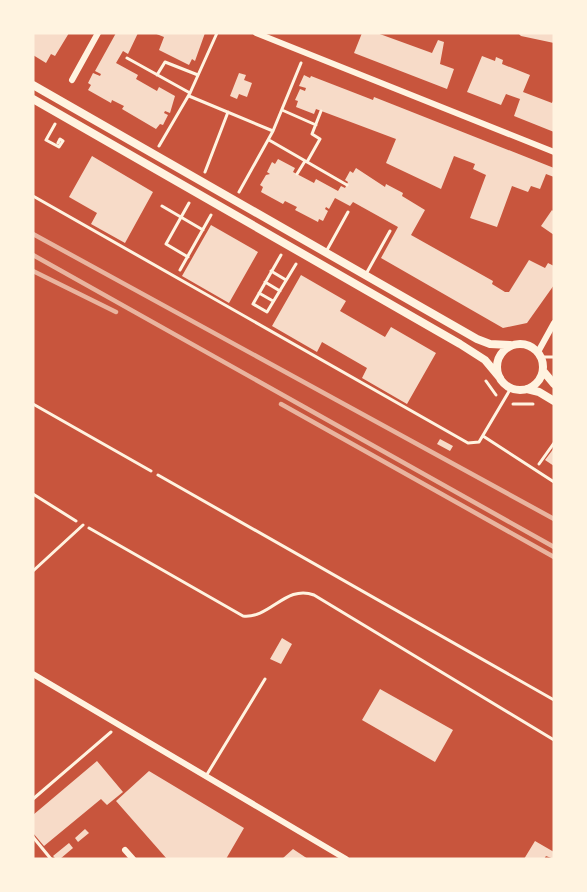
<svg xmlns="http://www.w3.org/2000/svg" width="587" height="892" font-family="Signika,sans-serif">
<style>
.building{fill:#f7dbc8}
.lines{fill:none;stroke-linecap:round;stroke-linejoin:round}
.path{stroke:#fff3e0;stroke-width:3}
.service{stroke:#fff3e0;stroke-width:3}
.minor{stroke:#fff3e0;stroke-width:6}
.tertiary{stroke:#fff3e0;stroke-width:8}
.rail{stroke:#e9b49f;stroke-width:4.5}
</style>
<rect width="100%" height="100%" fill="#c8553d"/>
<path class="building" d="M33 33H69L55 56 51 54 46 63 33 55Z
M116 33H138L128 54 123 51 116 63 138 75 136 79 157 91 159 87 175 96 170 113 165 111 164 113 168 115 163 125 160 124 156 129 122 109 124 106 112 100 111 103 88 90 91 85 88 83 93 73 100 76 101 74 95 71Z
M154 33H205L195 61 192 59 189 65 159 50 164 37Z
M362 33H377L432 53 438 40 444 42 440 64 454 69 447 89 354 53Z
M518 33H554V43L521 36Z
M482 56 495 61 496 57 503 60 502 64 530 75 523 92 552 103 554 99V132L514 116 520 99 506 94 501 105 467 92Z
M239 73 246 75 244 80 252 83 247 97 239 94 237 99 230 96Z
M304 75 310 78 311 76 373 100 374 97 554 168V177L546 174 540 189 531 186 528 192 512 186 497 227 470 218 486 175 473 169 475 164 454 156 441 189 386 163 396 139 316 109 314 114 296 107 298 101 295 100 300 89 305 91 306 88 299 86Z
M92 156 153 192 125 243 91 224 97 213 69 197Z
M278 159 295 168 293 172 314 183 316 179 338 191 341 186 345 188 348 182 345 180 350 171 353 173 356 168 385 187 386 184 403 193 402 196 425 210 411 235 493 281 492 284 505 292H509L529 260 545 268 548 263 554 266V285L527 323 503 328 381 258 398 227 353 202 350 206 335 198 329 209 326 207 325 209 328 211 323 221 319 219 318 222 295 210 297 207 285 201 283 204 261 192 263 187 260 185 266 175 270 174 267 172 272 162 275 164Z
M552 210 554 212V235L541 226Z
M211 225 258 252 229 303 182 276Z
M301 275 346 301 340 311 385 337 391 327 436 353 407 404 362 378 367 368 322 342 317 352 272 326Z
M440 439 453 446 450 451 437 444Z
M554 448V466L545 460Z
M282 638 292 644 281 664 270 659Z
M380 689 453 730 435 762 362 720Z
M97 761 123 792 107 805 101 799 44 846 33 833V815Z
M149 771 244 828 226 859H167L116 801Z
M85 829 89 833 78 842 75 838Z
M535 841 554 852V859L546 856 544 859H524Z
M69 843 73 848 60 859H56L53 856Z
M293 849 308 859H282Z"/>
<g class="lines">
<path class="path" d="M127 58 190 93
M157 75 165 62 198 75
M189 96 273 131
M282 110 316 125
M55 124 46 140 59 147 63 141 60 139 58 143
M269 140 347 185
M159 146 190 93 217 33
M307 162 320 139 312 134 321 111
M205 172 228 112
M297 174 305 161
M239 192 273 131 301 63
M162 206 203 230
M188 257 166 244 189 203
M180 270 211 215
M271 271 286 280
M265 282 280 291
M259 293 273 301
M267 312 253 304 281 255
M267 312 296 264
M486 381 496 395
M33 404 151 471
M513 404H533
M539 464 554 443
M33 494 76 521
M89 528 243 616C270 619 286 584 314 595L554 740
M33 799 111 732
M33 837 51 859"/>
<path class="service" d="M33 196 468 443 479 442 511 388
M327 250 348 212
M366 274 390 231
M541 357H554
M483 436 554 482
M158 475 554 700
M33 571 83 525
M206 776 265 679"/>
<path class="minor" d="M256 33 554 152
M72 80 98 33
M538 352 554 323
M33 674 346 859
M125 850 133 859"/>
<path class="tertiary" d="M33 85 477 339 490 344 510 345
M33 99 460 344 485 360 500 378
M497 367a23 23 0 1 1 46 0a23 23 0 1 1-46 0Z
M544 372 554 384
M527 389 539 392 554 401"/>
<path class="rail" d="M33 234 554 519
M33 255 554 547
M33 271 116 312
M281 404 554 557"/>
</g>
<rect width="587" height="892" fill="none" stroke="#fff3e0" stroke-width="69"/>
</svg>
